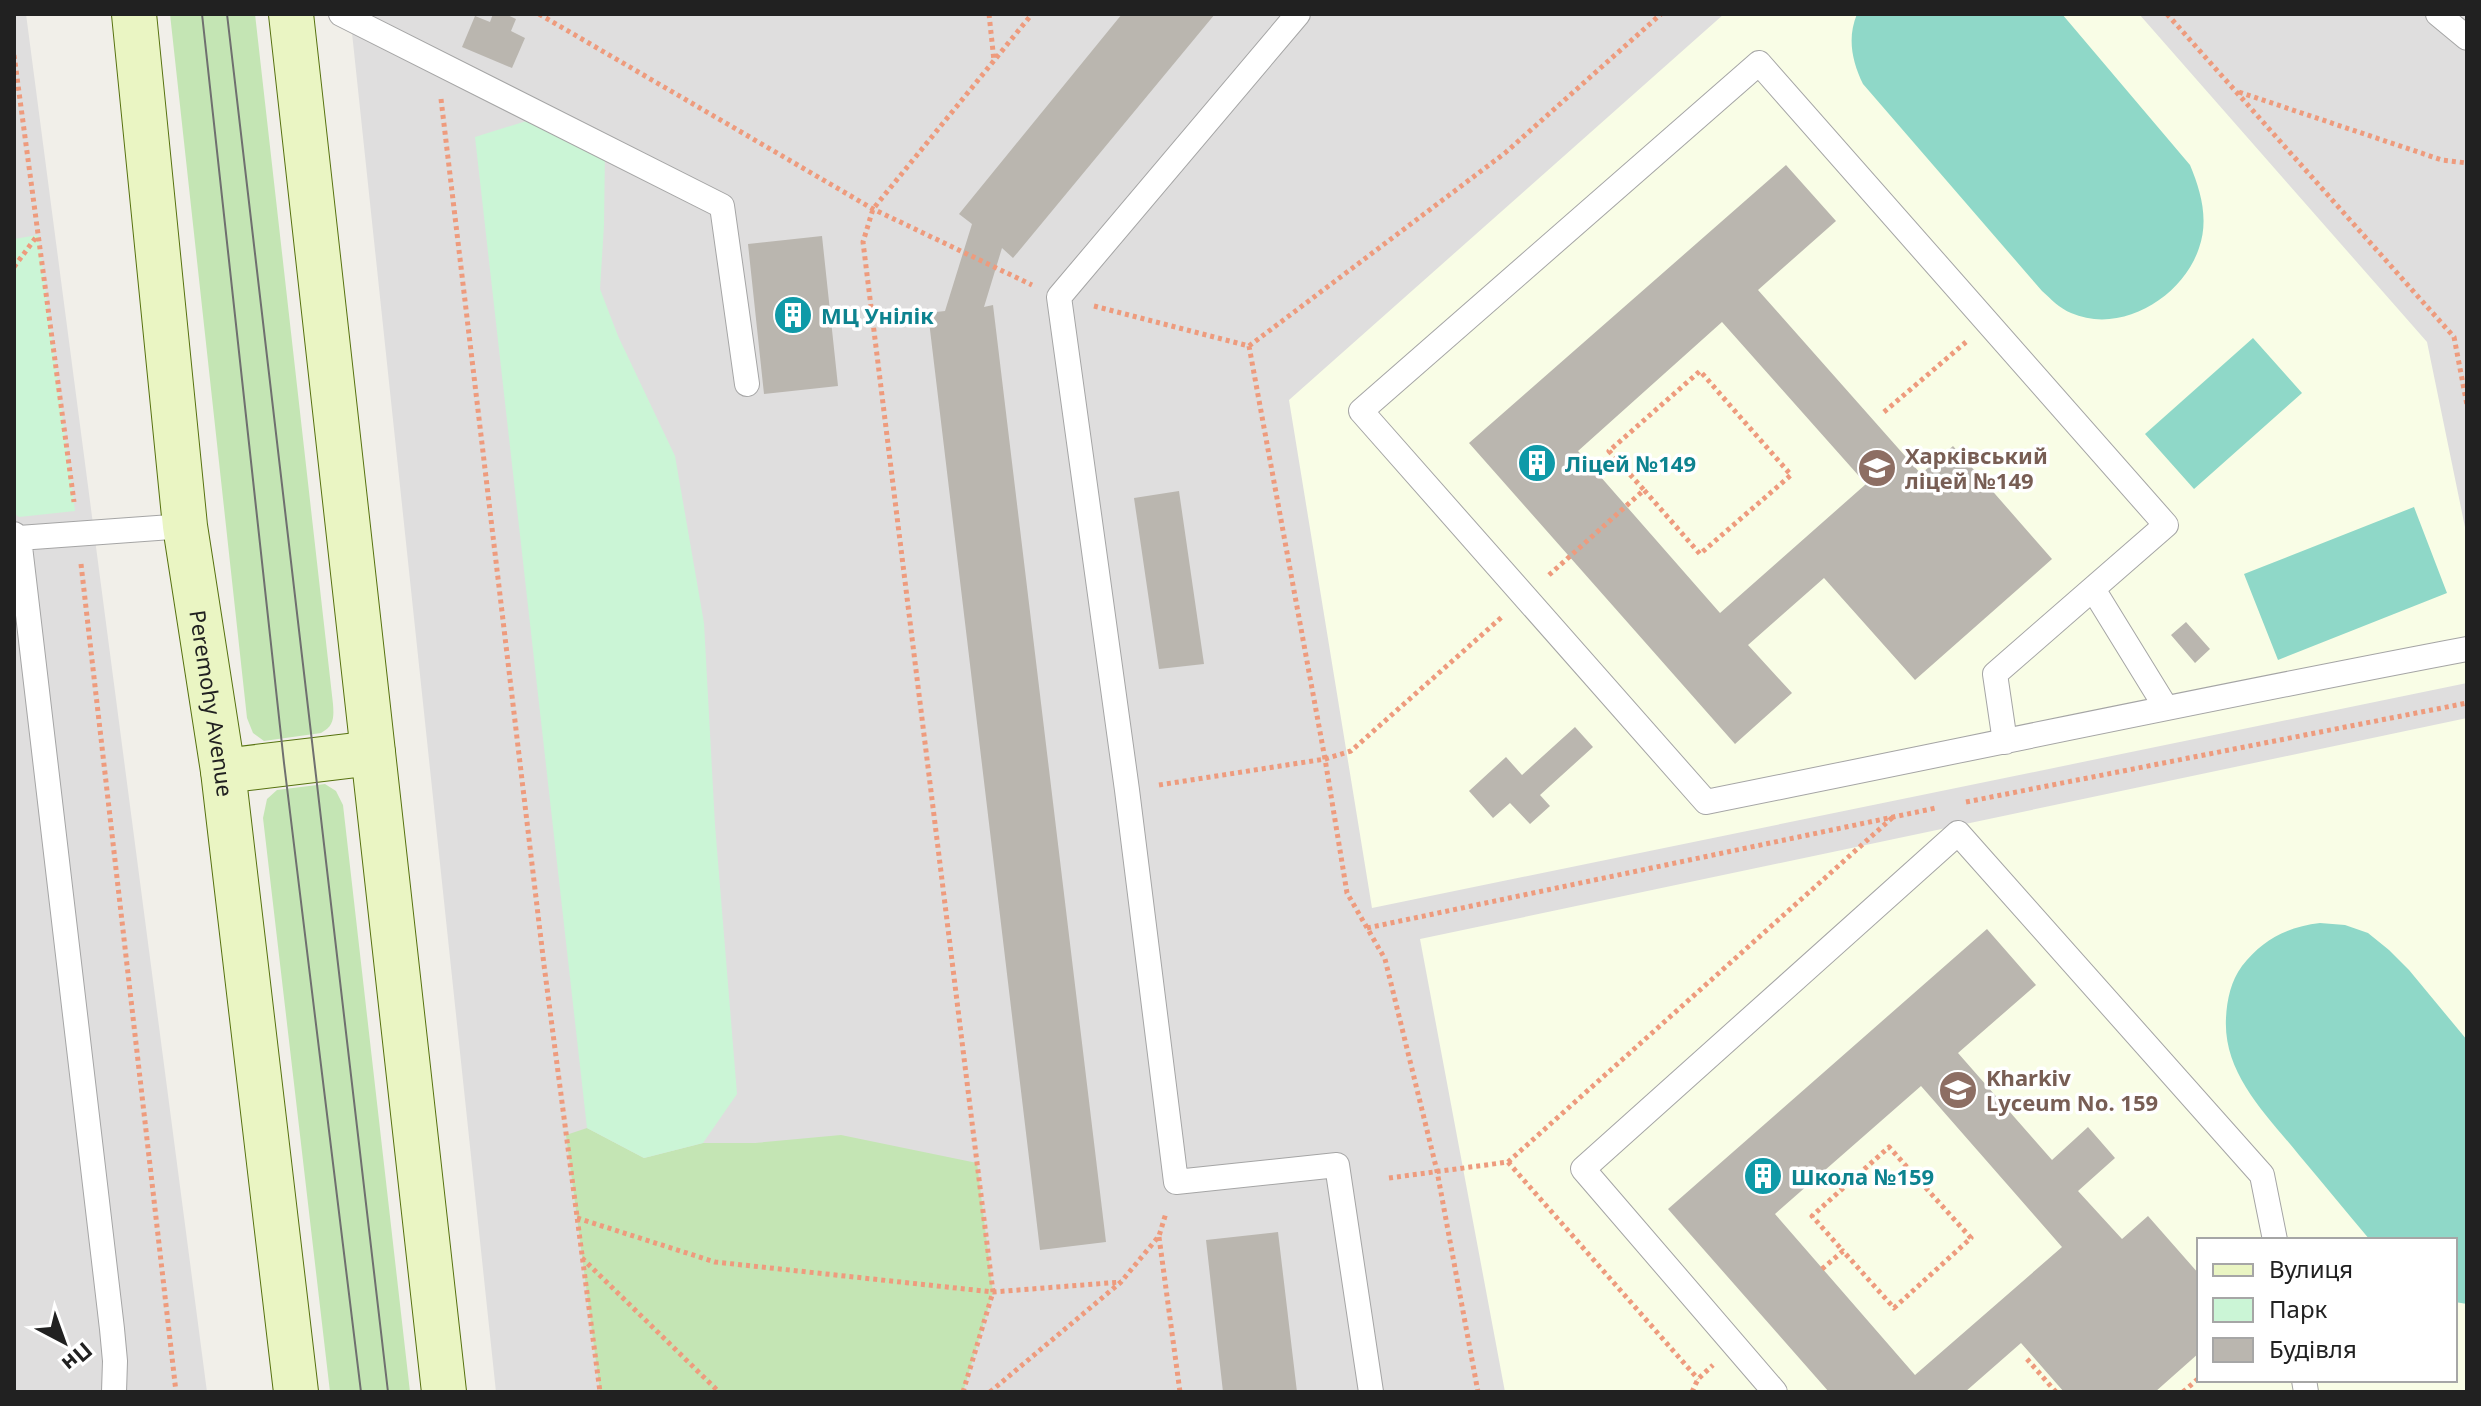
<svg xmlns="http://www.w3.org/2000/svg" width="2481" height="1406" font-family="'Noto Sans',sans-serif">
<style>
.residential{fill:#dfdede;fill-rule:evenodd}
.education{fill:#f9fde6;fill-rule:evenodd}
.grass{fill:#c4e5b4}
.park{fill:#cbf5d6}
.pitch{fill:#8fd8c8}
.building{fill:#bab6af;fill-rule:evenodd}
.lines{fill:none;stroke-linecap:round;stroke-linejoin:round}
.lane-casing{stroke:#a5a5a5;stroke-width:26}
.secondary-casing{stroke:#56710f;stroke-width:46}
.path{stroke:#ee9b7d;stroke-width:5;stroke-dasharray:4 4;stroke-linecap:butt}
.lane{stroke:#fff;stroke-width:24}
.secondary{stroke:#eaf5c3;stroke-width:44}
.tram{stroke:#6f6f6f;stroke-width:2}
.labels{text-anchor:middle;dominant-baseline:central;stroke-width:7;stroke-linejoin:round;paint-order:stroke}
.culture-label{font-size:22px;font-weight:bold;fill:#0d838f;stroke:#fff;text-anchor:start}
.education-label{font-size:22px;font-weight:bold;fill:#785e54;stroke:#fff;text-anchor:start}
.street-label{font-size:22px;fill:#212121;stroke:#fff}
</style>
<rect width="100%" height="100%" fill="#f1efe9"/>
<path class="residential" d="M14 14H26L207 1392H14Z
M350 14H2467V1392H496ZM2199 1240H2455V1380H2199Z"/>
<path class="education" d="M1724 14H2139L2427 342 2467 537V683L1372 908 1289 400Z
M2467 718V1392H1505L1420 939ZM2199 1240H2455V1380H2199Z"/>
<path class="grass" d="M170 14H255L333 704C334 718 334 726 321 733L264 741 253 733 247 718Z
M325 784 336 791 343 805 410 1392H330L263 818 267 799 277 790Z
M587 1128 644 1158 703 1143H755L841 1135 977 1163 993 1292 963 1392H600L566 1135Z"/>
<path class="park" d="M549 114 605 151 604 225 600 289 618 336 675 456 704 623 715 825 737 1094 703 1143 644 1158 587 1128 475 137Z
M38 235 75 511 19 517 14 513V239Z"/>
<path class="pitch" d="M1857 14H2062L2190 165C2201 191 2209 220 2199 248 2183 297 2121 335 2071 313 2059 308 2051 299 2042 291L1863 84C1852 61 1847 38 1857 14Z
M2253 338 2302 393 2194 489 2145 434Z
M2414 507 2447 593 2278 660 2244 574Z
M2320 923 2345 925 2368 933 2389 950 2409 970 2467 1040V1304L2455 1302V1240H2370C2346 1212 2323 1183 2299 1155 2266 1114 2223 1074 2226 1018 2227 999 2231 981 2242 966 2262 940 2287 927 2320 923Z"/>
<path class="building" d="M493 14H505L516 19 511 31 525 38 512 68 462 47 475 16 490 22Z
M1122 14H1215L1013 258 1002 248 984 307 993 305 1106 1242 1040 1250 928 313 945 311 972 224 959 214Z
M1786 165 1836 221 1758 290 1921 474 1953 446 2052 559 1915 680 1824 578 1748 645 1792 693 1735 744 1469 443ZM1722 322 1866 484 1720 613 1578 451Z
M822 236 838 386 764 394 748 244Z
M1179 491 1204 664 1159 669 1134 498Z
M2186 622 2210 649 2195 663 2171 635Z
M1575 727 1593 747 1540 795 1550 806 1530 824 1510 803 1493 818 1469 791 1506 757 1522 775Z
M1987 929 2036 985 1958 1053 2052 1160 2088 1127 2115 1158 2078 1191 2122 1239 2148 1216 2199 1274V1353L2155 1392H2064L2021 1343 1965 1392H1829L1668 1209ZM1921 1086 2062 1247 1915 1375 1775 1214Z
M1278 1232 1297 1392H1223L1206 1240Z"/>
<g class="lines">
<defs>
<path id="lane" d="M341 14 722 206 747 384
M1298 14 1059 297 1127 790 1176 1182 1337 1165 1371 1392
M2438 14 2467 38
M14 534 19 538 185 526
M19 538 112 1329 115 1361 114 1392
M2093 589 2165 706
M2005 742 1995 674 2166 525 1759 63 1361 411 1706 802C1960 751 2213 697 2467 649
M2304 1380 2306 1392
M1775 1392 1583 1169 1958 833 2262 1175 2275 1240"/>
<g id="secondary">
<path id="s1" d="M134 14 185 526 223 771 296 1392"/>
<path d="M291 14 444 1392"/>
<path d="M223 771 373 753"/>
</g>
</defs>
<use href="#lane" class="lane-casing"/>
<use href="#secondary" class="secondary-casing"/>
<path class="path" d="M539 14 873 209 1032 285
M989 14 994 61
M2167 14 2454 337 2467 405
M14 55 74 502
M2239 92 2442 160 2467 163
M441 99 544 965 600 1392
M14 267 37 236
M1094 306 1249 346 1325 759 1347 893 1385 959 1437 1171 1478 1392
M1249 346 1505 153 1661 14
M1884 412 1966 342
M81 564 176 1392
M1549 575 1644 490 1700 554 1791 475 1700 371 1609 451 1644 490
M1159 785 1325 759 1351 751 1503 616
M1966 802 2467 703
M1367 928 1936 808
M1508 1162 1698 1379
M1389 1178 1508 1162 1893 817
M577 1218 715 1262 993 1292 1121 1282
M1159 1237 1180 1392
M582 1258 719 1392
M1822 1269 1843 1251 1894 1308 1971 1238 1889 1147 1812 1216 1843 1251
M2027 1359 2056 1392
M963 1392 993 1292 863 242 873 209 1032 14
M990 1392 1121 1282 1159 1236 1166 1213
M1692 1392 1698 1379 1713 1365
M2183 1392 2199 1378"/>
<use href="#lane" class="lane"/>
<use href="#secondary" class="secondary"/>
<path class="tram" d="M202 14 284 763 361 1392
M227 14 388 1392"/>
</g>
<defs>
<symbol id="building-disc" viewBox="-11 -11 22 22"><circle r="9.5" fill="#0f9aa8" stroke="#fff"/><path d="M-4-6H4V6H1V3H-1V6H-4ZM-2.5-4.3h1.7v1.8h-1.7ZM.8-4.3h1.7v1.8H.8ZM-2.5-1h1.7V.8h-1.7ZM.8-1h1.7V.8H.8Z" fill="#fff"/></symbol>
<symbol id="school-disc" viewBox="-11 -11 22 22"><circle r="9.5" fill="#8d6e63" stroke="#fff"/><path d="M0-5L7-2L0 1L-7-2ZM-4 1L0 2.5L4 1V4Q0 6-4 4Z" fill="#fff"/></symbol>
</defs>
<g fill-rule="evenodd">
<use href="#building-disc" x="771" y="293" width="44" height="44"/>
<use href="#building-disc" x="1515" y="441" width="44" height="44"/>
<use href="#school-disc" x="1855" y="446" width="44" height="44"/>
<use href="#school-disc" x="1936" y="1068" width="44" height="44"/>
<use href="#building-disc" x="1741" y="1154" width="44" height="44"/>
</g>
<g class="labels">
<g class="culture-label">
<text x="821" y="315">МЦ Унілік</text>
<text x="1565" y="463">Ліцей №149</text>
<text x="1791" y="1176">Школа №159</text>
</g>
<g class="education-label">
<text x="1905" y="455">Харківський<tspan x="1905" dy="25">ліцей №149</tspan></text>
<text x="1986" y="1077">Kharkiv<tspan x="1986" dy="25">Lyceum No. 159</tspan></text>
</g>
<g class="street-label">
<text stroke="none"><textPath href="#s1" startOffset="694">Peremohy Avenue</textPath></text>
</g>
</g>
<rect width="2481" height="1406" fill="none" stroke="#212121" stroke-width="32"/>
<rect x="2197" y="1238" width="260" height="144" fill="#ffffff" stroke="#a6a6a6" stroke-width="2"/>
<rect x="2213" y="1264" width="40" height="12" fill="#eaf5c3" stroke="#a6a6a6" stroke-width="2"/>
<text x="2269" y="1278" font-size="24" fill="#212121">Вулиця</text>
<rect x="2213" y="1298" width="40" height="24" fill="#cbf5d6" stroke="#a6a6a6" stroke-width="2"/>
<text x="2269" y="1318" font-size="24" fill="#212121">Парк</text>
<rect x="2213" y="1338" width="40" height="24" fill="#bab6af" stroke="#a6a6a6" stroke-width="2"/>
<text x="2269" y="1358" font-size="24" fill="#212121">Будівля</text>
<g transform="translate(64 1342) rotate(139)" stroke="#ffffff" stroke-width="6" paint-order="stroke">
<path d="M0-6L14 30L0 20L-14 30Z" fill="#212121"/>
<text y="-12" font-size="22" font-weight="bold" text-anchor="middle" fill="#212121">Пн</text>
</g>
</svg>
